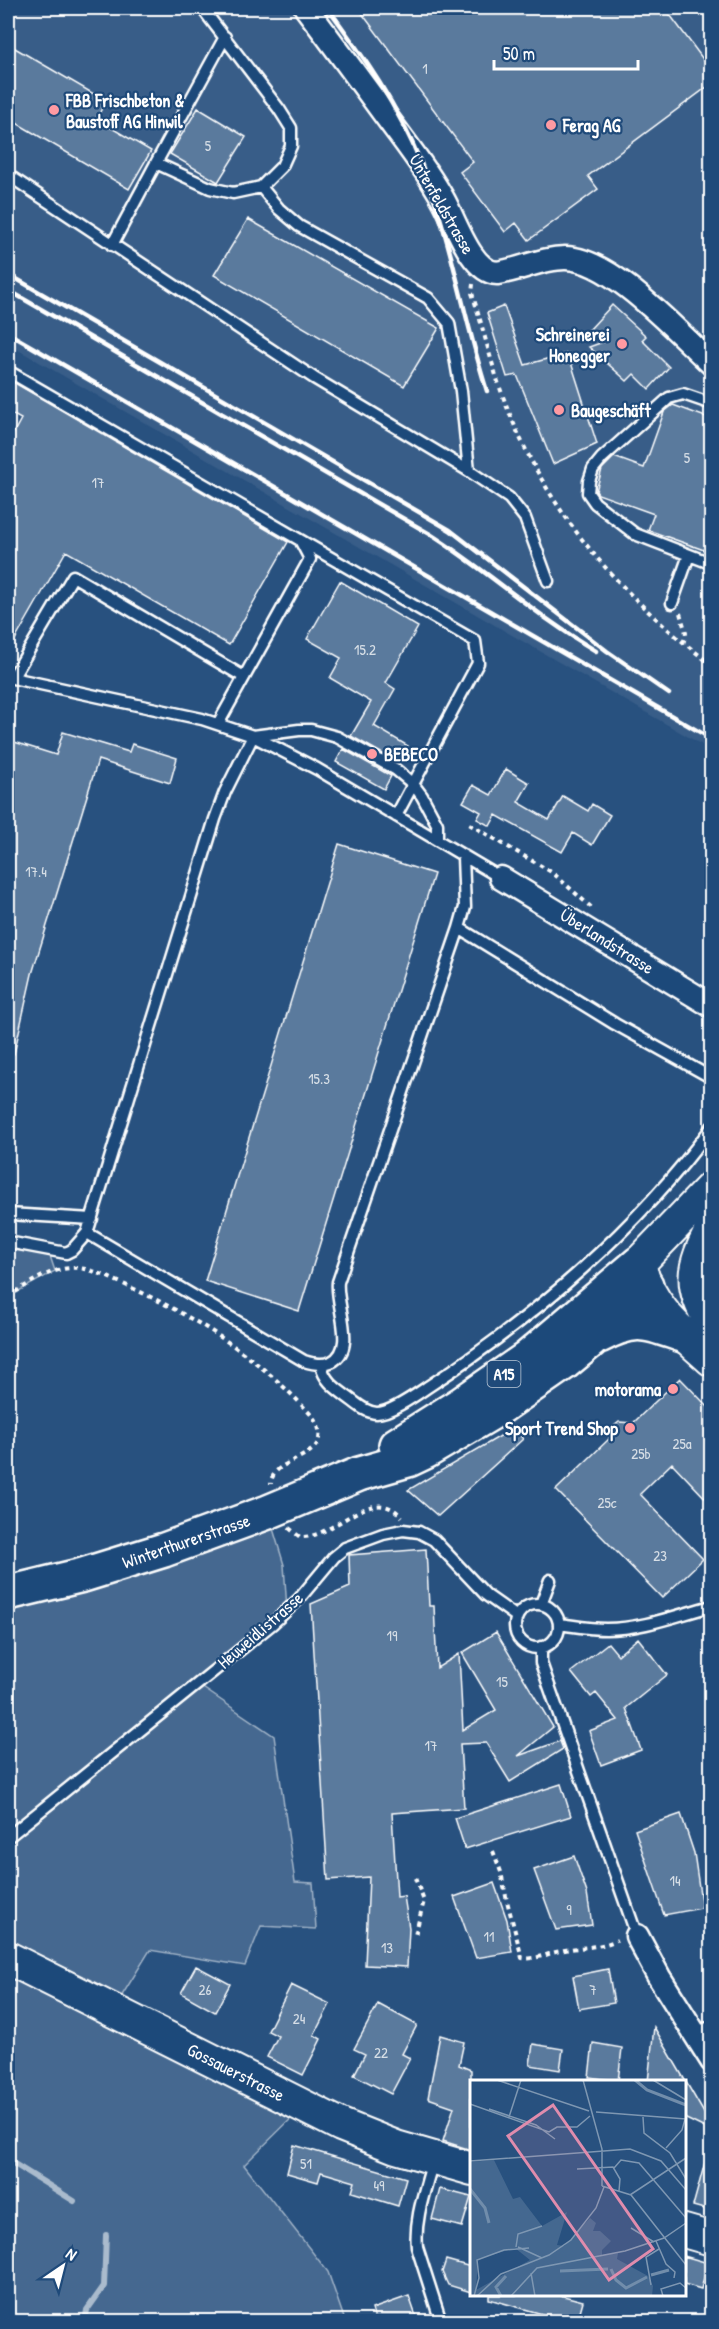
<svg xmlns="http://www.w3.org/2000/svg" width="719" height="2329" font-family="'Patrick Hand',sans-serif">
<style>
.built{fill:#375d88}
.green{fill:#446890;stroke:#a2b4c8;stroke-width:1.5}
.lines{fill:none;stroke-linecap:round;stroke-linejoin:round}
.stream{stroke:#aabbcd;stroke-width:6}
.building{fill:#5a7a9d;stroke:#fff;stroke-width:1.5}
.lane-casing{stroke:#fff;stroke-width:15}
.street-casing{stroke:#fff;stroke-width:27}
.secondary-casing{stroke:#fff;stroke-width:36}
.highway-casing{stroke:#fff;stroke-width:38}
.path{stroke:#fff;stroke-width:4;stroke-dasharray:4.5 4.5;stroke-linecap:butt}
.lane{stroke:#1f4a7a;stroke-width:10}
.street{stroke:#1f4a7a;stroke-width:22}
.secondary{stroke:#1f4a7a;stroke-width:32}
.highway{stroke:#1f4a7a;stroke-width:33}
.rail{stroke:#fff;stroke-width:4.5}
.poi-dot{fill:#ff9aa2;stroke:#1f4a7a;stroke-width:2}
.labels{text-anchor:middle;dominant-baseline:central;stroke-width:4.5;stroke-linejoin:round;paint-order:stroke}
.number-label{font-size:15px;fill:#d6dee6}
.shield{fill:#1f4a7a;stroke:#bcc9d7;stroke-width:1.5}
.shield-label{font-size:16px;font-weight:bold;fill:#fff}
.poi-label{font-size:18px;font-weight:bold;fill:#fff;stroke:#1f4a7a;text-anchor:start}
.street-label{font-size:18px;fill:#fff;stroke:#1f4a7a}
.inset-river{fill:none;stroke:#718dab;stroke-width:3}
.inset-road{fill:none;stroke:#7e97b2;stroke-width:1.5}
.view{fill:#e08cad;fill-opacity:0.15;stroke:#e08cad;stroke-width:3}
.inset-edge{fill:none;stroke:#fff;stroke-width:3}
</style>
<rect width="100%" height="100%" fill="#28517f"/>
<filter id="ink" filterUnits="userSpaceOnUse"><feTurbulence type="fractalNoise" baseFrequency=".0167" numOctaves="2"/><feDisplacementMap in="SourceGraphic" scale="12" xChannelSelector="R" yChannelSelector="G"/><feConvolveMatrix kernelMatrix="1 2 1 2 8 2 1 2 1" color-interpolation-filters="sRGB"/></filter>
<g filter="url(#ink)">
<path class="built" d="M8 8H711V750L8 344Z"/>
<path class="green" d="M8 1242 48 1250 55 1271 8 1297Z
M268 1512 284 1565 287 1610 197 1684 274 1736 295 1882 313 1883 316 1929 261 1926 245 1966 150 1950 113 2010 303 2107 244 2165 328 2272 345 2321H8V1593Z"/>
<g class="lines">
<path class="stream" d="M8 2160 74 2201
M85 2322 87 2310 104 2286 106 2235"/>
</g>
<path class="building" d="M358 8H665L711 70V84L588 176 598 189 529 240 516 223 505 232 460 172 473 162Z
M8 44 106 101 96 119 151 151 129 189 8 118Z
M198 108 246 137 218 182 170 154Z
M248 219 439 328 404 386 214 275Z
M612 305 646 336 642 340 669 367 649 389 634 374 627 381 589 347 603 342 589 330Z
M504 306 525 365 568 353 597 444 553 464 517 375 507 377 487 313Z
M8 379 288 542 229 645 66 551 8 652V443L21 419 8 412Z
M673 405 711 419V436L705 454 711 456V538L704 550 648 530 654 514 598 494 596 491 602 469 614 457 644 468 664 412Z
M340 581 418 627 386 683 395 689 374 726 408 746 399 763 351 736 371 702 330 678 341 658 307 639Z
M63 732 129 752 132 744 177 758 170 783 98 760 32 974 14 1054 8 1053V740L56 755Z
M343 749 391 776 384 789 336 762Z
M506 769 529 783 518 802 549 820 563 796 588 811 592 804 610 815 592 845 573 833 562 852 496 815 490 826 477 819 481 812 463 802 473 785 491 795Z
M339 844 434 874 299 1311 205 1281Z
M680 1378 711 1410V1504L672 1463 640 1494 703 1559 662 1598 556 1490 609 1439 610 1430 614 1426 619 1422 633 1423Z
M514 1428 523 1439 438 1516 408 1490Z
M426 1549 429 1606H434L437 1668 459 1654 463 1730 496 1710 462 1653 496 1632 553 1727 518 1756 560 1741 563 1749 510 1782 486 1743 460 1744 464 1808 392 1813 397 1897 404 1896 409 1928 407 1967 365 1965 369 1877 328 1880 311 1604 350 1587 349 1555Z
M638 1638 667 1675 626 1708 641 1750 601 1765 589 1731 618 1720 596 1693 591 1697 571 1672 608 1643 618 1655Z
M561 1784 571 1816 465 1849 455 1818Z
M681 1814 694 1853 702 1908 664 1915 635 1830Z
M574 1856 587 1893 592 1925 556 1930 534 1870Z
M494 1883 507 1920 512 1952 476 1958 454 1897Z
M196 1966 230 1984 215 2012 181 1993Z
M608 1969 614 2003 579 2009 573 1976Z
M291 1985 330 2004 314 2035 321 2039 303 2075 267 2057 278 2036 268 2031Z
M378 2004 417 2025 402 2054 410 2058 391 2094 354 2075 365 2054 354 2049Z
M654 2027 711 2125V2131L684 2118V2082H648Z
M440 2035 464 2042 459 2065 471 2070V2150L443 2141 454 2107 428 2098Z
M593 2043 622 2048 618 2081 589 2077Z
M533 2044 563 2049 560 2070 530 2065Z
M294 2145 406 2178 398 2206 352 2192 355 2182 321 2172 318 2182 287 2173Z
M707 2155 711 2156V2211L693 2206Z
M440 2189 471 2197 462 2227 432 2219Z
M684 2256 708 2263 701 2289 684 2284Z
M446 2260 471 2267V2292L448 2285 442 2272Z
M489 2295H560L583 2301 577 2322H544L546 2315 489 2299Z
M409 2296 418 2322H376L372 2309Z"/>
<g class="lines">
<defs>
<path id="lane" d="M202 8 279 109 291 128V146L282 166 261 187 233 193 210 188 156 163 225 37
M8 175 314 378 469 471 509 498 525 518 548 581
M261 187 279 209 299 226 428 298 449 323 461 391 469 471
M112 245 156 163
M8 371 300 540 310 559 218 724
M712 404 683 394 669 398 602 458 593 469 589 481 588 493 595 503 635 534 705 561 708 560 712 551
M300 540 475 641 478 663 396 816
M672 603 689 555
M8 677 202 719 253 736 299 730H311L337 737 395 769 413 784 422 796 437 824V840
M13 677 73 576 244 677
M459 928 615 1024 712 1078
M8 1214 92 1219
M87 1233 304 1361C313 1364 322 1366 331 1362 358 1349 335 1305 338 1282L459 928 465 907 463 857
M8 1242 66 1253 72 1250 87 1233 215 819 225 792 253 736 317 769 501 878
M321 1365C324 1380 334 1387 346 1396 355 1402 365 1413 377 1413 391 1413 417 1394 429 1386 534 1318 638 1228 712 1127
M541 1604 550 1580
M515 1626a22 22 0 1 1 44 0a22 22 0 1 1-44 0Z
M559 1624C575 1626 590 1629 606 1629 642 1629 677 1615 712 1606
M541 1647V1663L637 1936
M8 1837 272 1624 299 1599 334 1557 345 1548 383 1534 403 1530 419 1532 434 1540 486 1595 517 1617
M695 2033 712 2026
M433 2160C426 2188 414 2218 417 2247L441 2322"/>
<path id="street" d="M306 8C334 45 361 82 388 119 407 145 427 170 443 199 455 220 471 272 497 273 520 270 542 258 565 258 611 258 677 332 712 364
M501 878 712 1006
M637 1936 659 1977 712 2061"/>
<path id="secondary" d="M712 1229C692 1268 688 1285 712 1324
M639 1263C647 1305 681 1332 712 1360
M639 1263 712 1187
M8 1958 341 2125 396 2147 472 2169
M684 2231 712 2239"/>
<path id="highway" d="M599 1336C638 1316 646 1323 685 1336
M396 1445 461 1404 527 1358 639 1263
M8 1593 83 1575 164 1550 268 1512 359 1474 408 1460 427 1451 498 1409 563 1364 592 1340 646 1285"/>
</defs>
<use href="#lane" class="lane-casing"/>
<use href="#street" class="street-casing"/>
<use href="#secondary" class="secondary-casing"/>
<use href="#highway" class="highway-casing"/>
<path class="path" d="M473 284 472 293C484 330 492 369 507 407 549 515 620 595 712 665
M680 613 686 633 683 644
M469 824 553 873 592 908
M8 1297C28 1284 53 1266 78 1268 93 1269 107 1277 121 1283 186 1312 249 1350 299 1402 305 1409 315 1417 318 1426 329 1462 272 1455 271 1484
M289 1528 300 1537C335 1539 371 1482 402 1517
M493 1851 501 1872 507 1901 522 1958C536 1960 546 1954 560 1951 581 1946 597 1949 617 1940
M415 1878 424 1901 415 1935"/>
<use href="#lane" class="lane"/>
<use href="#street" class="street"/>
<use href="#secondary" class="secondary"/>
<use href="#highway" class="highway"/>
<path class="rail" d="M328 8C364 57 398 106 421 163 451 237 463 316 487 391
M8 274 450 530 607 651 669 694
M8 290 430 534C488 571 536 616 596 651
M8 333 712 739"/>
</g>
</g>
<g class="poi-dot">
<circle cx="54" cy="110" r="6"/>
<circle cx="551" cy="125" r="6"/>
<circle cx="622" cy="344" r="6"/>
<circle cx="559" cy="410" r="6"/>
<circle cx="372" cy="754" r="6"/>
<circle cx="673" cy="1389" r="6"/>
<circle cx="630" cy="1428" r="6"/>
</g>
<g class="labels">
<g class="number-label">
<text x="425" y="68">1</text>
<text x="208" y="145">5</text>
<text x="687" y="457">5</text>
<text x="98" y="482">17</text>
<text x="365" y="649">15.2</text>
<text x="36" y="871">17.4</text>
<text x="319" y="1078">15.3</text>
<text x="682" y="1443">25a</text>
<text x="641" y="1453">25b</text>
<text x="607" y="1502">25c</text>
<text x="660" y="1555">23</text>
<text x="392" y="1635">19</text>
<text x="502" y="1681">15</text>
<text x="431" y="1745">17</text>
<text x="675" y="1880">14</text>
<text x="569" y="1909">9</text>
<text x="489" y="1936">11</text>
<text x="387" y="1947">13</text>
<text x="205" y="1989">26</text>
<text x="593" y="1989">7</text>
<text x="299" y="2018">24</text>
<text x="381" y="2052">22</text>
<text x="306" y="2163">51</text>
<text x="379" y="2185">49</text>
</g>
<rect class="shield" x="487.5" y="1361" width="33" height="26" rx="4.5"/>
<g class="shield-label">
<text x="504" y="1374">A15</text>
</g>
<g class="poi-label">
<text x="66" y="100">FBB Frischbeton &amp;<tspan x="66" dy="21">Baustoff AG Hinwil</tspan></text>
<text x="563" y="125">Ferag AG</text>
<text x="610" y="334" text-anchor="end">Schreinerei<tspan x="610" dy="21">Honegger</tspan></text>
<text x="571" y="410">Baugeschäft</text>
<text x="384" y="754">BEBECO</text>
<text x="661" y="1389" text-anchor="end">motorama</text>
<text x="618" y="1428" text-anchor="end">Sport Trend Shop</text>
</g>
<g class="street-label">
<text transform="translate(442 204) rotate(60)">Unterfeldstrasse</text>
<text transform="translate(607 941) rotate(32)">Überlandstrasse</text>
<text transform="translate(186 1541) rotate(-19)">Winterthurerstrasse</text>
<text transform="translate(260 1630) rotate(-41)">Heuweidlistrasse</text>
<text transform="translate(236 2072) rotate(27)">Gossauerstrasse</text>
</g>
</g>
<g transform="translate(470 2080)">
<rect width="216" height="216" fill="#28517f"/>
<path d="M24 80 43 119 50 117 72 146 97 132 87 165 94 166 120 138 126 143 123 151H130L141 161 132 170V175L148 173 147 179 178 196 183 206 182 216H0V82ZM45 168 60 180 6 210 8 179Z" fill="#446890" fill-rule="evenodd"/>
<path class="inset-river" d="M165 0 177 10 216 25M0 109 15 128 19 143M141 189 146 200 156 208 177 197M90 191 138 189M181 195 199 190M31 216 26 207 36 196"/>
<path class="inset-road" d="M27 0 119 31M113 0 132 69V106M183 0 216 20M0 24 79 52 87 47H107L120 36M19 29 66 45 85 59M126 32 216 39M39 37 51 0M173 37 174 53 200 73 216 99M196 68 212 50 215 39M0 81 160 69 191 81 216 110M144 88 151 80 169 83 216 138M107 89 143 87 150 99 149 111M132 106 161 115 216 185M160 115 216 78M161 148 184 162M186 161 196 184 205 192 204 198M46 167 48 154 72 146M48 167 72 178M61 193 65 216M181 205 176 177 189 169M4 216 9 198 7 180 34 170 59 168M7 216 31 194 79 175 101 160 126 128 134 107M41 216 67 188 155 171 194 158 216 143M193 216 191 209 210 203 216 208"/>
<path class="view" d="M83 25 183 169 139 200 38 56Z"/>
<rect width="216" height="216" class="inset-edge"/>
</g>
<rect width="719" height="2329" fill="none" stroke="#1f4a7a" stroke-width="30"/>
<rect x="15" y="15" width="689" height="2299" fill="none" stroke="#fff" stroke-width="2" filter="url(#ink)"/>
<g transform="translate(63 2266) rotate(35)" stroke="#1f4a7a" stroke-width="4.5" paint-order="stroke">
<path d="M0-4.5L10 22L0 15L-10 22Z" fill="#ffffff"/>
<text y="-9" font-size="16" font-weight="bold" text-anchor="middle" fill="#ffffff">N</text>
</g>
<path d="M494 60v9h144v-9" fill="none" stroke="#ffffff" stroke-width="3"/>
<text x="503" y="60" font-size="18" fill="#ffffff" stroke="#1f4a7a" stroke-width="4.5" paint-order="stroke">50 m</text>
</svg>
